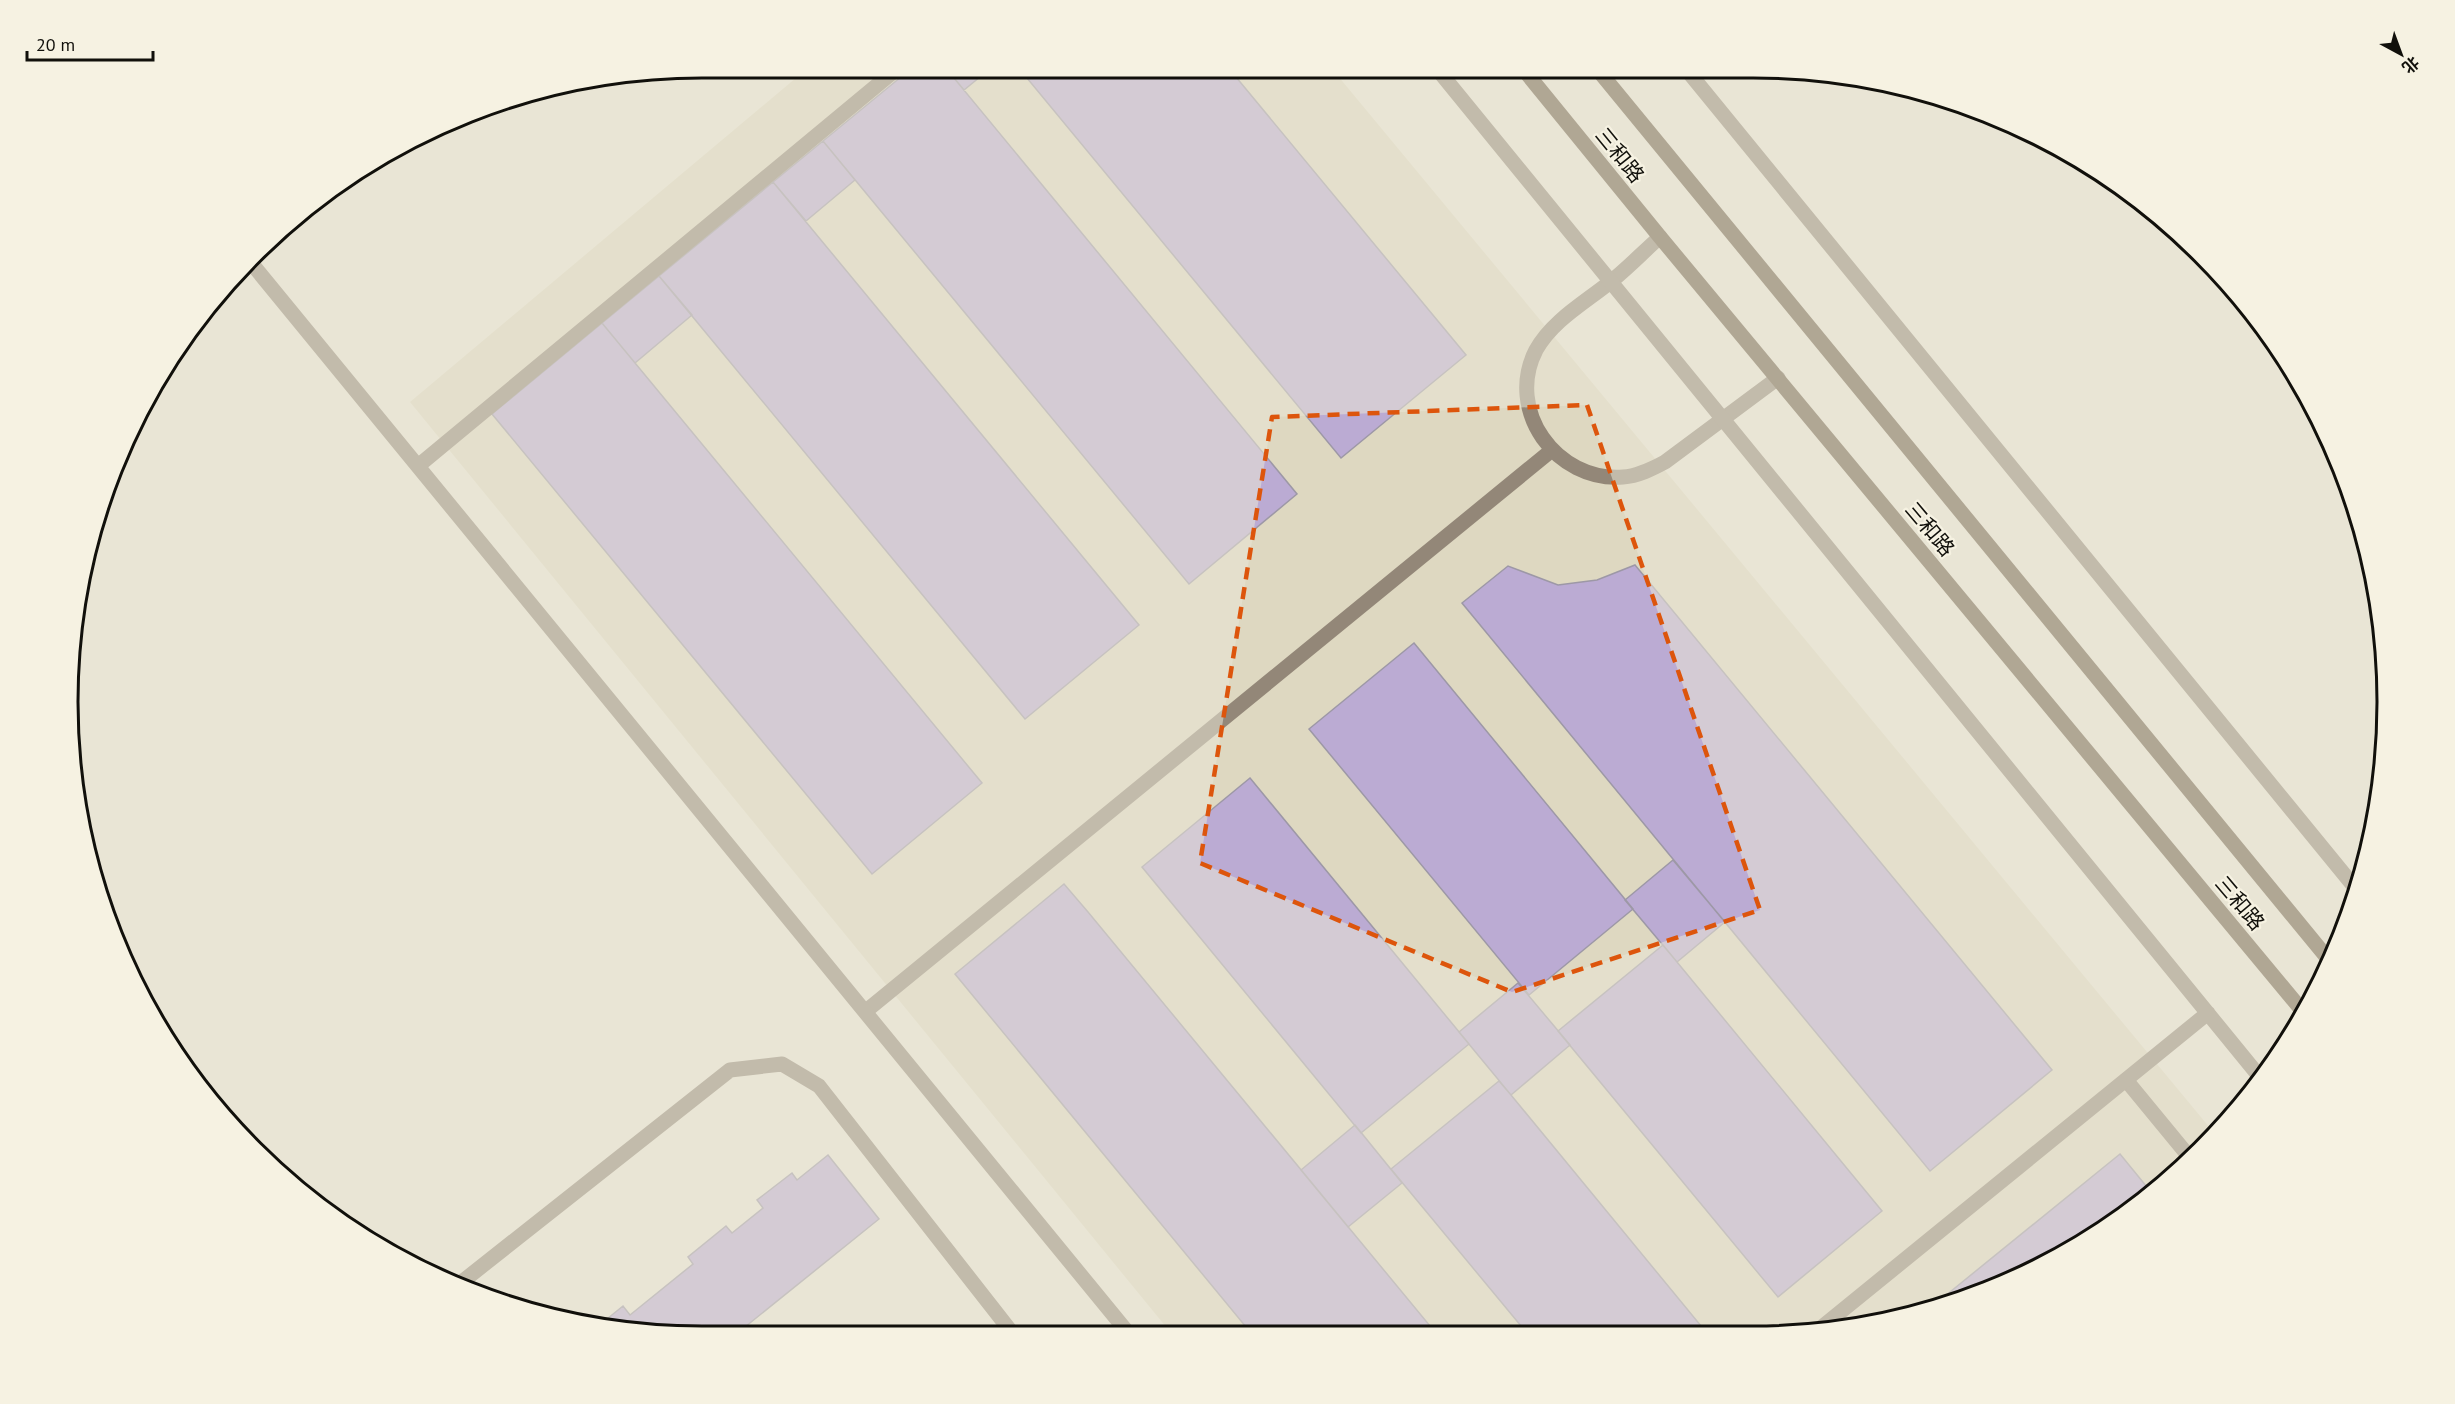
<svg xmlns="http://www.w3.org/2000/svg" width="2455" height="1404" font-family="'PT Sans','Noto Sans SC',sans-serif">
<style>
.built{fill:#ded8c1}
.building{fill:#bbabd3;stroke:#9d98a6;stroke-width:1.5}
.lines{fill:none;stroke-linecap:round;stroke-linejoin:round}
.lane{stroke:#938778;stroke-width:15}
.street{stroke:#938778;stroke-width:15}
.secondary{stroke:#6c5b46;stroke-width:15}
.marked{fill:none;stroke:#dd550c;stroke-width:4.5;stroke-dasharray:12 8;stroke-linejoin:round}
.labels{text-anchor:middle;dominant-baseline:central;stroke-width:4.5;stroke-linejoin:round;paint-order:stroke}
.street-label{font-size:21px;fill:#11100b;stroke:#f6f2e2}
.rim{fill:none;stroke:#11100b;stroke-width:3}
</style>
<rect width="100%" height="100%" fill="#e9e5d5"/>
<path class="built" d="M1333 70 2215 1134 2202 1150 2105 1230 1957 1303 1835 1331 1171 1333 410 402 803 72Z"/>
<path class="building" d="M1231 71 1466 355 1341 458 1022 72Z
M907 72H949L1297 494 1189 584 823 141Z
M949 72H986L964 90Z
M823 141 855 180 806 221 773 182Z
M773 182 1139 625 1025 719 659 276Z
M659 276 692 315 635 363 602 323Z
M602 323 982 783 872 874 492 414Z
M1635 565 2052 1070 1930 1171 1462 603 1508 566 1558 585 1597 580Z
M1414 643 1633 909 1529 995 1309 729Z
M1250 778 1469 1044 1361 1133 1142 867Z
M1673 860 1725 922 1677 962 1625 900Z
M1064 884 1088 912 1435 1332 1251 1333 955 974Z
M1663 945 1882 1211 1778 1297 1558 1031Z
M1518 983 1570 1045 1511 1095 1459 1032Z
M1499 1081 1511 1095 1706 1332H1526L1391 1169Z
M1355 1125 1402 1183 1348 1227 1301 1170Z
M2120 1154 2151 1192 2105 1230 1957 1303 1929 1309Z
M828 1155 879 1219 735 1335H661L602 1323 623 1306 630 1315 693 1264 688 1257 726 1226 732 1233 763 1208 757 1200 792 1173 797 1180Z"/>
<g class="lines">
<path class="lane" d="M1660 237C1643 252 1627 269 1609 283 1584 303 1552 321 1536 350 1505 410 1556 482 1623 477 1638 476 1652 469 1665 462L1778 378
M418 466 893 72
M866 1011 1552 450
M2126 1080 2191 1159
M458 1285 730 1070 782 1064 819 1086 1013 1334"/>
<path class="street" d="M1686 69 2357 890
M1438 70 2259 1076
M248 259 1129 1334
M1817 1331 2208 1013"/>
<path class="secondary" d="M1524 70 1660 237 2305 1014
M1598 70 2329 960"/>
</g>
<path d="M0 0H2455V1404H0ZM1587 405 1760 910 1512 992 1200 863 1272 417Z" fill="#e9e5d5" fill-opacity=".55" fill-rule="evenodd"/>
<path class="marked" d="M1587 405 1760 910 1512 992 1200 863 1272 417Z"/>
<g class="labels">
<g class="street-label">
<text transform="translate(1620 155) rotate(51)">三和路</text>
<text transform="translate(1930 529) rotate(50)">三和路</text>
<text transform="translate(2240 903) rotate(50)">三和路</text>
</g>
</g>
<path d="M0 0H2455V1404H0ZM702 78H1753A624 624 0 0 1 2377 702V702A624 624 0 0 1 1753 1326H702A624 624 0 0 1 78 702V702A624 624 0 0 1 702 78Z" fill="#f6f2e2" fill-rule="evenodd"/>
<path class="rim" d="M702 78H1753A624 624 0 0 1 2377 702V702A624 624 0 0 1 1753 1326H702A624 624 0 0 1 78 702V702A624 624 0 0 1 702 78Z"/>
<g transform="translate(2401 54) rotate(139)" stroke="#f6f2e2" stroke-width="4.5" paint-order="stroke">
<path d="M0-4.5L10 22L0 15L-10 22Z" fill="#11100b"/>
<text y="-9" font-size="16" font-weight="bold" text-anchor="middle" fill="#11100b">北</text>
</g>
<path d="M27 51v9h126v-9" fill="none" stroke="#11100b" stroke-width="3"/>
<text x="36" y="51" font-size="18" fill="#11100b" stroke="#f6f2e2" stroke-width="4.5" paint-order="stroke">20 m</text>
</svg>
